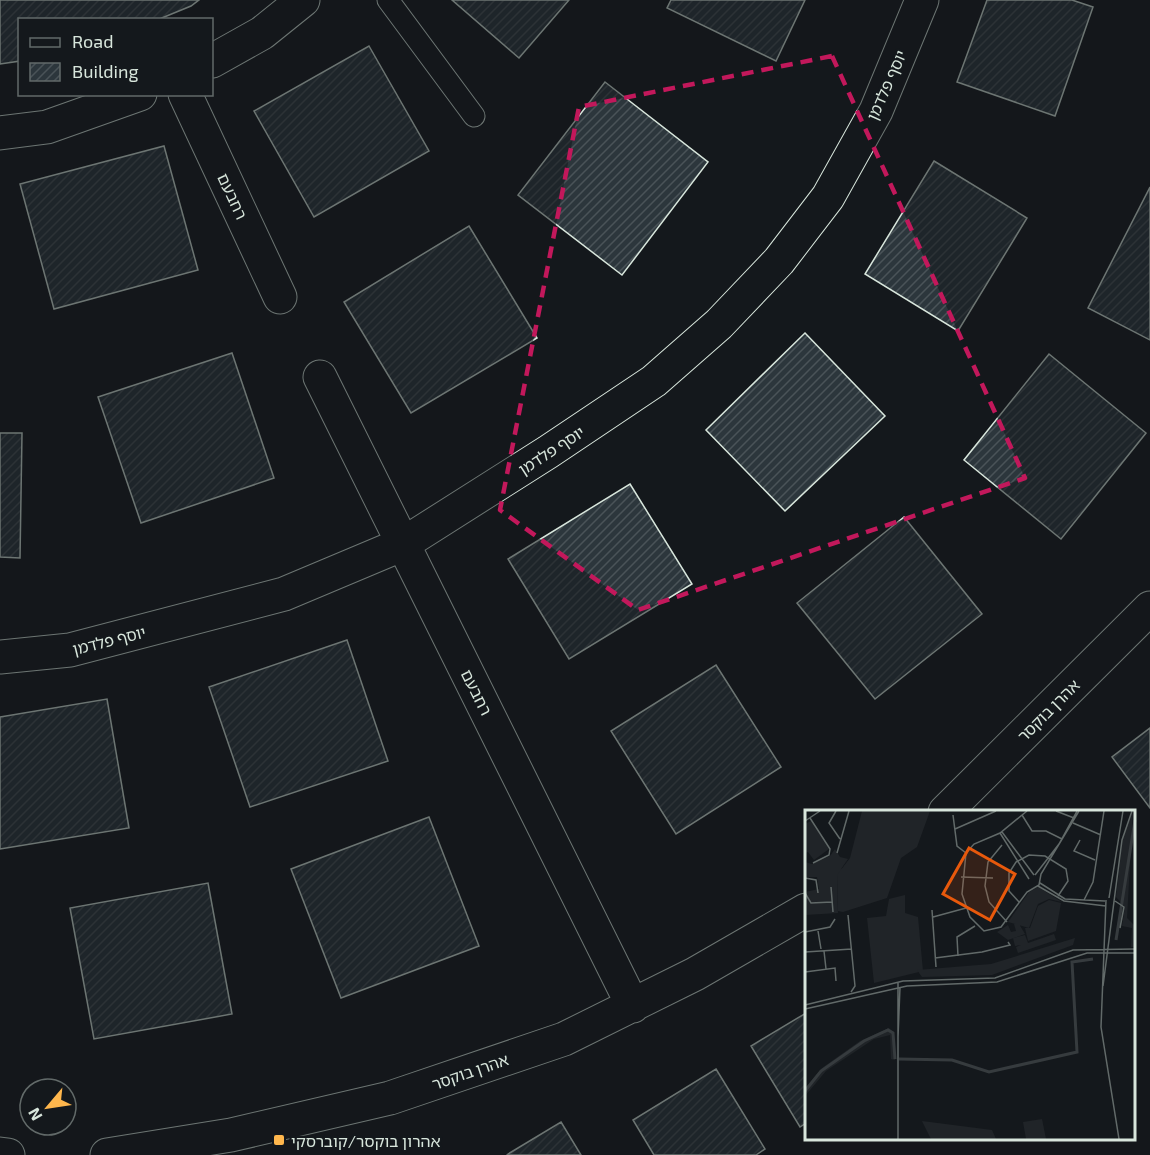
<svg xmlns="http://www.w3.org/2000/svg" width="1150" height="1155" font-family="'Exo 2','Noto Sans Hebrew',sans-serif">
<style>
.building{fill:url(#building-hatch);stroke:#d8e6dc;stroke-width:1.5}
.lines{fill:none;stroke-linecap:round;stroke-linejoin:round}
.lane-casing{stroke:#d8e6dc;stroke-width:23}
.street-casing{stroke:#d8e6dc;stroke-width:35}
.lane{stroke:#14181c;stroke-width:21}
.street{stroke:#14181c;stroke-width:33}
.marked{fill:none;stroke:#c2185b;stroke-width:4.5;stroke-dasharray:12 8;stroke-linejoin:round}
.poi-dot{fill:#ffb74d;stroke:#14181c;stroke-width:2}
.labels{text-anchor:middle;dominant-baseline:central;stroke-width:4.5;stroke-linejoin:round;paint-order:stroke}
.street-label{font-size:16px;fill:#d8e6dc;stroke:#14181c}
.poi-label{font-size:16px;fill:#d8e6dc;stroke:#14181c;text-anchor:start}
.inset-river{fill:none;stroke:#363b3e;stroke-width:3}
.inset-road{fill:none;stroke:#626a69;stroke-width:1.5}
.view{fill:#e8590c;fill-opacity:0.15;stroke:#e8590c;stroke-width:3}
.inset-edge{fill:none;stroke:#d8e6dc;stroke-width:3}
</style>
<defs>
<pattern id="building-hatch" width="6" height="6" patternUnits="userSpaceOnUse" patternTransform="scale(1.5)"><rect width="6" height="6" fill="#2c363c"/><path d="M-1 1l2-2M0 6l6-6M5 7l2-2" fill="none" stroke="#4a5358"/></pattern>
</defs>
<rect width="100%" height="100%" fill="#14181c"/>
<path class="building" d="M0 0H199L191 6 157 20H20V61L0 64Z
M452 0H569L519 58Z
M671 0H805L776 61 667 8Z
M987 0H1072L1093 7 1055 116 957 82Z
M369 46 429 151 314 217 254 111Z
M605 82 708 162 622 275 518 195Z
M164 146 198 270 54 309 20 184Z
M934 161 1027 218 958 331 865 274Z
M1150 187V340L1088 308Z
M469 226 537 338 411 413 344 302Z
M805 333 885 416 785 511 706 430Z
M232 353 274 478 141 523 98 397Z
M1049 354 1146 433 1061 539 964 460Z
M0 433H22L20 558 0 557Z
M630 484 692 584 569 659 508 559Z
M904 517 982 614 875 699 797 603Z
M347 640 388 761 250 807 209 687Z
M716 665 781 767 676 834 611 731Z
M107 699 129 828 0 849V717Z
M1150 728V808L1112 757Z
M429 817 479 946 341 998 291 869Z
M208 883 232 1014 94 1039 70 908Z
M806 1013V1123L800 1127 751 1046Z
M716 1069 765 1149 756 1155H654L633 1120Z
M561 1122 581 1155H507L508 1154Z"/>
<g class="lines">
<defs>
<path id="lane" d="M388 0 474 116"/>
<path id="street" d="M212 61 262 33 303 0
M185 94 280 297
M0 133 47 127 140 94
M320 377 633 1006
M0 657 70 650 284 594 403 544 548 452 654 381 719 324 779 261 828 197 876 111 922 0
M945 812 1150 608
M0 1154 8 1155
M107 1155 231 1135 390 1098 564 1039 695 974 806 910"/>
</defs>
<use href="#lane" class="lane-casing"/>
<use href="#street" class="street-casing"/>
<use href="#lane" class="lane"/>
<use href="#street" class="street"/>
</g>
<path d="M0 0H1150V1155H0ZM832 56 1025 478 638 610 500 510 579 107Z" fill="#14181c" fill-opacity=".55" fill-rule="evenodd"/>
<path class="marked" d="M832 56 1025 478 638 610 500 510 579 107Z"/>
<rect class="poi-dot" x="273" y="1134" width="12" height="12" rx="3"/>
<g class="labels">
<g class="street-label">
<text transform="translate(886 85) rotate(-66)">יוסף פלדמן</text>
<text transform="translate(233 196) rotate(65)">רחבעם</text>
<text transform="translate(551 450) rotate(-33)">יוסף פלדמן</text>
<text transform="translate(109 640) rotate(-14)">יוסף פלדמן</text>
<text transform="translate(477 692) rotate(63)">רחבעם</text>
<text transform="translate(1048 710) rotate(-45)">אהרן בוקסר</text>
<text transform="translate(470 1071) rotate(-19)">אהרן בוקסר</text>
</g>
<g class="poi-label">
<text x="291" y="1140">אהרון בוקסר/קוברסקי</text>
</g>
</g>
<g transform="translate(805 810)">
<rect width="330" height="330" fill="#14181c"/>
<path d="M124 1 32 66 33 103 0 105V82L14 79 12 67H0V52L7 54 25 46 30 39 35 47 43 49 36 59ZM6 11 24 39 9 50 3 42 0 43V14ZM100 85V103L113 107 118 161 69 173 62 108 81 106 84 89ZM244 90 256 93 251 121 223 131 220 118H225L233 96ZM249 124 251 130 213 143 211 137 216 135 210 136 208 128 220 125 223 133ZM84 218 89 224 90 250 86 249 85 225 69 229 21 261 0 286V278L17 258 55 231ZM237 309 241 329H221L218 312ZM117 311 187 320 191 329H126Z" fill="#202428"/>
<path d="M270 128 268 135 187 165 117 167 112 160 186 154Z" fill="#202428"/>
<path d="M57 1H125L112 37 96 48 82 88 38 102 33 101 32 65 45 48ZM328 1 322 108 330 116V137H326L327 118 317 116 320 97 311 87 318 26ZM233 77 257 92 244 89 233 94 224 118 203 112 224 82ZM209 114H214L220 124 203 130 192 122 203 115 206 122 211 121Z" fill="#202428"/>
<path class="inset-river" d="M311 130 330 10M94 249 147 250 184 262 272 242 267 152 288 149M0 281 16 261 59 231 83 220 88 223 90 249"/>
<path class="inset-road" d="M31 1 24 13 35 29M222 1 195 23 169 34 161 43 157 84 165 107 179 121 196 117 222 82 234 75 236 64 274 1M251 1 269 8M148 5 152 36 161 43M217 5 227 21H241L257 29M5 8 25 39 24 45 8 53M0 11 15 1M268 13 296 25M150 19 191 1M197 22 229 65M195 23 224 69M275 30 269 41 290 50M197 35 183 52 180 76 184 92 202 112M32 43 44 1M230 65 254 34 272 1M156 67 188 68M0 68 11 70 13 83M235 73 260 89 300 91M233 76 259 91 301 96M26 77 28 102M0 83 6 93 27 92M304 88 318 1M279 90 288 72 299 1M301 90 296 217 314 329M310 91 319 97 315 118M214 92 204 81V63L211 52 224 45 240 46 261 59 263 71 253 86M127 100 131 157M43 105 50 176 46 182M128 107 161 98M13 121 16 139M0 122 25 117 30 109M19 141 21 159M0 142 47 139M153 146 152 127 170 116M130 148 177 142 205 135 203 132M0 162 30 158 31 171M298 176 317 30 327 1M0 195 98 171 190 168 268 140 330 139M0 199 102 176 192 172 282 143H330M93 227 95 177M93 329V172"/>
<path class="view" d="M164 38 210 64 185 110 138 84Z"/>
<rect width="330" height="330" class="inset-edge"/>
</g>
<rect x="18" y="18" width="195" height="78" fill="#14181c" stroke="#626a69" stroke-width="1.5"/>
<rect x="30" y="38" width="30" height="9" fill="#14181c" stroke="#626a69" stroke-width="1.5"/>
<text x="72" y="48" font-size="18" fill="#d8e6dc">Road</text>
<rect x="30" y="63" width="30" height="18" fill="url(#building-hatch)" stroke="#626a69" stroke-width="1.5"/>
<text x="72" y="78" font-size="18" fill="#d8e6dc">Building</text>
<g transform="translate(48 1107) rotate(241)"><circle r="28" fill="#14181c" stroke="#626a69" stroke-width="1.5"/>
<path d="M0-4.5L10 22L0 15L-10 22Z" fill="#ffb74d"/>
<text y="-9" font-size="16" font-weight="bold" text-anchor="middle" fill="#d8e6dc">N</text>
</g>
</svg>
